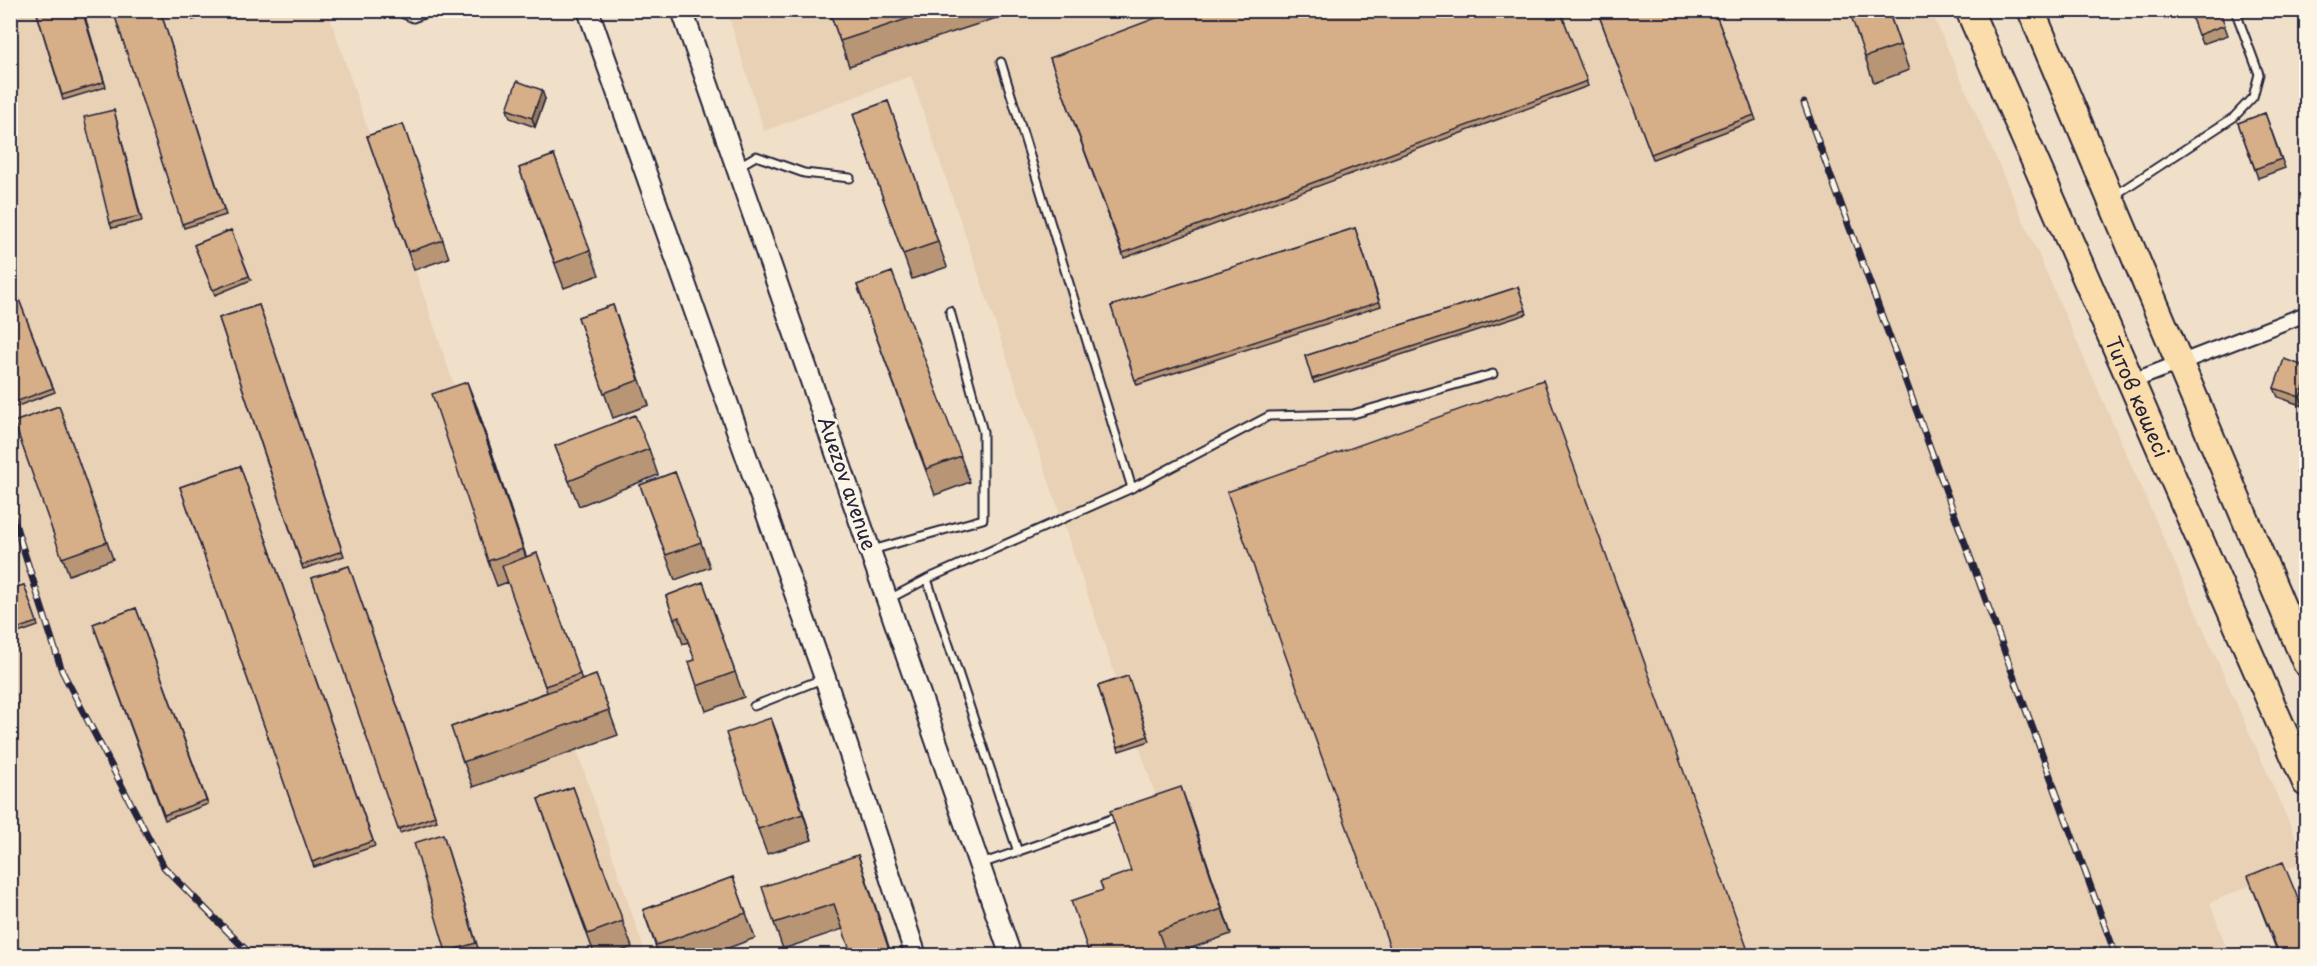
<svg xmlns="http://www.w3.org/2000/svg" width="2317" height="966" font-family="'Playpen Sans',sans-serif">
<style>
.built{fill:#e9d1b6}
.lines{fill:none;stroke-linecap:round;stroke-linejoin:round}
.lane-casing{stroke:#22223b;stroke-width:11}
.street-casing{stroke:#22223b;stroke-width:18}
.secondary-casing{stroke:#22223b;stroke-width:24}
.highway-casing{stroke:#22223b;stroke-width:30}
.lane{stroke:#fcf5e5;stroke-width:7}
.street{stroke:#fcf5e5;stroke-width:14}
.secondary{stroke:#fcf5e5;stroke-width:20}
.highway{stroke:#fbddab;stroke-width:26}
.rail-casing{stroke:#22223b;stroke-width:7}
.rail{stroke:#fcf5e5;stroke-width:4.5;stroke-dasharray:14;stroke-linecap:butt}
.wall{fill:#b89675;stroke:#22223b;stroke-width:1.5}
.shaded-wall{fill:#967a5f;stroke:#22223b;stroke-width:1.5}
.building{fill:#d6af88;stroke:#22223b;stroke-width:1.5}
.labels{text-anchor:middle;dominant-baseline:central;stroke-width:6;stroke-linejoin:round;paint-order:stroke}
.street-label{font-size:20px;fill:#22223b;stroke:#fcf5e5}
</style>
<rect width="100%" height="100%" fill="#f1e0c9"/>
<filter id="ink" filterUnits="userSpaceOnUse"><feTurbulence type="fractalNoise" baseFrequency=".0167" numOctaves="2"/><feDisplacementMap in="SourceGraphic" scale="12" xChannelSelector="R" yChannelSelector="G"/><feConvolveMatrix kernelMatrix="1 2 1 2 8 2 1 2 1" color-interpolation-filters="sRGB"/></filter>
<g filter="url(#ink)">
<path class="built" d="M10 11H328L646 955H11Z
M727 11H1931L2306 861 2210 903 2229 955H1210L911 76 764 131Z"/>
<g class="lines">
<defs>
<path id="lane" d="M394 10 413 18 434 10
M1001 62 1132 488 1269 416 1353 414 1493 374
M739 166 756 156 804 173 850 178
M2115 195 2234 117 2253 97 2259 74 2235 10
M872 550 983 519V432L950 311
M927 579 1018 852
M889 599 927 579 1132 488
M754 706 822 679
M981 864 1120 816"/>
<path id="street" d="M2130 382 2306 314"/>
<path id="secondary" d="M588 10 825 678 916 956
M682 10 1011 956"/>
<g id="highway">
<path id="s1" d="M1969 10 2306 783"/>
<path d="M2031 10 2306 663"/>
</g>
</defs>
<use href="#lane" class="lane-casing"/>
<use href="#street" class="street-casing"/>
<use href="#secondary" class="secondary-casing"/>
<use href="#highway" class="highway-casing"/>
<use href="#lane" class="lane"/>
<use href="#street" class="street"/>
<use href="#secondary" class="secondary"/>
<use href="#highway" class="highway"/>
<defs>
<path id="rail" d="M1804 103 2116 956
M10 508 62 671 164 867 252 956"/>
</defs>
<use href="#rail" class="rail-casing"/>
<use href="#rail" class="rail"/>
</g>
<path class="wall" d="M36 10H83L106 87 63 100Z
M113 10H160L226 215 184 228Z
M190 10H222L193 20Z
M829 10H1021L849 66Z
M1560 10 1588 86 1124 258 1050 58Z
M1597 10H1714L1756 120 1653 159Z
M1888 10 1909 70 1874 83 1865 57Z
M2189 10H2219L2228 35 2202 44Z
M545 99 535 127 510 118 507 109Z
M888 101 947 267 912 279 853 114Z
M114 110 142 221 112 228 110 223Z
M2265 113 2285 168 2258 178 2238 123Z
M403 124 449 258 414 270 367 136Z
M554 155 599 275 564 288 519 168Z
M1355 228 1381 306 1137 385 1111 306Z
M231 230 251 280 215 295 194 245Z
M892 272 970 482 935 495 857 285Z
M1518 287 1527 314 1314 383 1305 356Z
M16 292 55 392 10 409V295Z
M259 305 344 556 303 569 219 318Z
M613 305 649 405 613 418 578 317Z
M2307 367V396L2303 406 2278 397 2274 388Z
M59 406 113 559 69 575 14 422Z
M477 407 526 557 537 553 582 680 596 675 618 735 473 787 451 727 547 692 508 582 497 586 488 561Z
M555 446 649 449 658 475 579 506Z
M2307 448V485L2301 483 2297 473Z
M240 466 375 846 314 867 180 487Z
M675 472 710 567 675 580 640 485Z
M349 566 437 821 400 833 312 578Z
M703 582 744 697 706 711 689 662 695 660 688 642 683 644 666 596Z
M24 585 38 626 10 636V589Z
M136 608 208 804 165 820 93 624Z
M1128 676 1150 741 1119 751 1098 686Z
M781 744 812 840 767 854 758 829Z
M573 787 632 947 608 956H595L538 799Z
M1190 812 1231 934 1169 956H1090L1103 890 1131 871Z
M443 834 478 948 452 956H448L446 952Z
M858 855 867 881 843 929 783 949 774 923Z
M2248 876 2307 956H2279Z
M733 877 755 938 707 956H659L643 910Z"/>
<path class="shaded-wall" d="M542 90 545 99 535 127 532 118Z
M2307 378V396L2303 406 2300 397Z
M467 382 477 407 532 574 523 549Z
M771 718 781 744 812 840 803 814Z
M1181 787 1190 812 1231 934 1222 909Z
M858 855 867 881 892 956H891Z"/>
<path class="building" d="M36 10H82L104 82 62 95Z
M113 10H160L224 210 182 224Z
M190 10H206L192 15Z
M829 10H934L840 41Z
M1177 10H1560L1587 81 1123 253 1050 58Z
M1597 10H1714L1754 115 1651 154Z
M1849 10H1888L1900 45 1865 57Z
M2189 10H2219L2225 25 2198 35Z
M517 81 542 90 532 118 507 109Z
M888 101 938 242 903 254 853 114Z
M114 110 140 216 110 223 84 117Z
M2265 113 2281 159 2255 169 2238 123Z
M403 124 443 240 408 252 367 136Z
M554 155 590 250 555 263 519 168Z
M1355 228 1379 302 1135 380 1111 306Z
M231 230 249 276 213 290 194 245Z
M892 272 961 456 926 469 857 285Z
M1518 287 1526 310 1312 379 1305 356Z
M16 292 53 388 10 404V295Z
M259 305 342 551 302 565 219 318Z
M613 305 639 380 604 393 578 317Z
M2284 359 2307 367V378L2300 397 2274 388Z
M1543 380 1750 956H1393L1227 492Z
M467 382 523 549 488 561 432 394Z
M59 406 107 542 62 558 14 422Z
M635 415 649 449 569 481 555 446Z
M2307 448V477L2297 473Z
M240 466 373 841 312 862 180 487Z
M675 472 701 542 666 555 640 485Z
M537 553 580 674 545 686 502 566Z
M349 566 435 816 398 829 312 578Z
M703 582 735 672 697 686 689 662 695 660 679 617 674 619 666 596Z
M24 585 37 622 10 631V589Z
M136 608 206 800 164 815 93 624Z
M596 675 609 710 463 762 451 727Z
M1128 676 1148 736 1118 747 1098 686Z
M771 718 803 814 758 829 726 733Z
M573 787 623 921 588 934 538 799Z
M1181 787 1222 909 1158 931 1167 956H1090L1071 901 1103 890 1100 882 1131 871 1110 811Z
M443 834 476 943 446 952 414 843Z
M858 855 891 956H852L834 904 774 923 762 887Z
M2283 862 2307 921V956H2280L2248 876Z
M733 877 746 913 656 945 643 910Z"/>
</g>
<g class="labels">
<g class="street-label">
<text stroke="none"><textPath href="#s1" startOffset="422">Титов көшесі</textPath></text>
<text transform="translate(848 483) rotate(71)">Auezov avenue</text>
</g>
</g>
<rect width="2317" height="966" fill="none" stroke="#fcf5e5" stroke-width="36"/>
<rect x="18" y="18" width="2281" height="930" fill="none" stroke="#22223b" stroke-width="2" filter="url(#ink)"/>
</svg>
